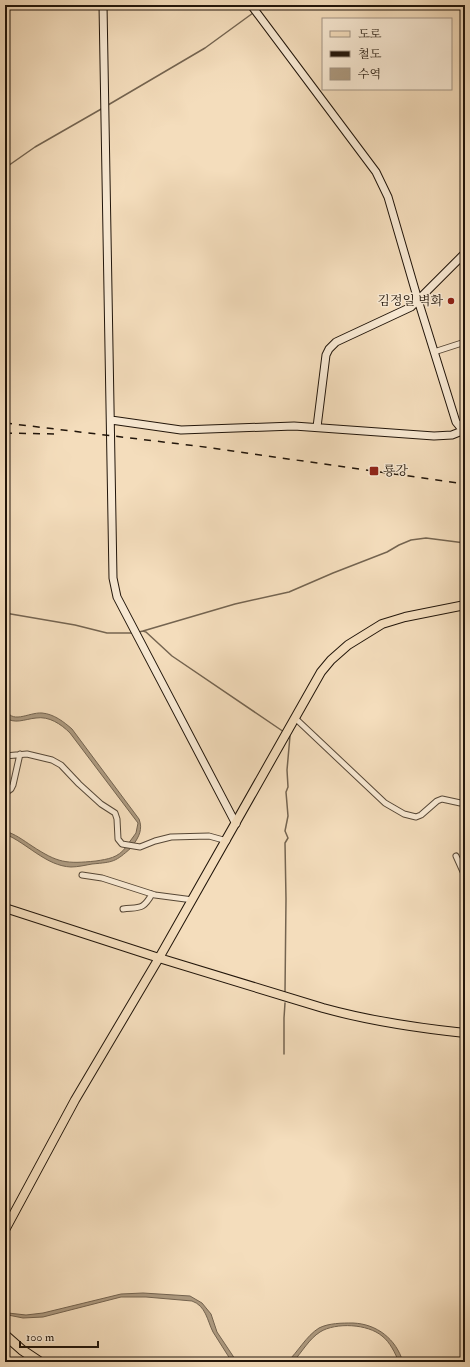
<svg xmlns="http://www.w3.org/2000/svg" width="470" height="1367" font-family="'IM FELL Double Pica','Noto Serif KR',serif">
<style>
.water{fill:#ac997f;stroke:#746450}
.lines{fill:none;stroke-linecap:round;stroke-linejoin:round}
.stream{stroke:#746450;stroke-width:1.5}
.street-casing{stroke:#564736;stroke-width:7}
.secondary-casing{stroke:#21150a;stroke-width:9}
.primary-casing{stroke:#21150a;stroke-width:10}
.highway-casing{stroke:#21150a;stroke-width:11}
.street{stroke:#f8e9d3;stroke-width:5}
.secondary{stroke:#f8e9d3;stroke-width:7}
.primary{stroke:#f4ddbc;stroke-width:8}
.highway{stroke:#f4ddbc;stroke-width:9}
.rail{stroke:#21150a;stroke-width:1.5;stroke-dasharray:7 7;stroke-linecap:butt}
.poi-dot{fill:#8f2418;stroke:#f8e9d3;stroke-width:1.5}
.labels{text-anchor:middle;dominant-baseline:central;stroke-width:3;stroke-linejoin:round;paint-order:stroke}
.poi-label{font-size:13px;fill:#21150a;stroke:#f8e9d3;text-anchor:end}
</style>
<rect width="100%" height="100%" fill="#f4ddbc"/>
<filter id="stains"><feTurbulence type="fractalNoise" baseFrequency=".005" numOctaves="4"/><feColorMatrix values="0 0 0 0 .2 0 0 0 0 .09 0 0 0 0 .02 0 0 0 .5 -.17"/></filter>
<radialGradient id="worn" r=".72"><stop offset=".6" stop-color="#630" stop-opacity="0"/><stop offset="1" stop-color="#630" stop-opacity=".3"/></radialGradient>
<path class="water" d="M5 707C11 726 28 712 42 713 54 714 64 722 72 729L139 819C143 829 139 837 133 845L128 844 136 833 138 823 70 733C61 724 49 716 36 718 25 719 14 725 5 717Z
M5 831C15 834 23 840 32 846 58 863 66 864 96 861 108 859 118 858 126 847L131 848C115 862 114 862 92 864 86 865 78 867 71 867 46 866 27 843 5 834Z
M143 1293 190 1296 202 1303 211 1314 217 1332 237 1362H232C226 1352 219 1342 213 1332 207 1320 206 1306 192 1301L146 1297H121L43 1317 23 1318 8 1315 5 1316V1314L8 1313 26 1315 43 1313 121 1294Z
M353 1323C377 1324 396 1339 403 1362H399C395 1353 390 1342 382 1336 368 1324 336 1322 320 1332 309 1339 302 1352 293 1362H287C298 1352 306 1336 319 1328 329 1323 342 1323 353 1323Z"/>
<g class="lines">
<path class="stream" d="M258 10 265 5
M108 105 205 48 253 13
M5 168 35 147 103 108
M5 613 75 625 107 633H133
M143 631 235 604 289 592 333 573 387 552 399 545 411 540 426 538 465 543
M139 632 143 631 146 632 172 656 284 732
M285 992 286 899 285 843 288 838 285 831 288 816 286 792 288 787 287 770 290 736 289 735
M284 1054V1018L285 1003"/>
<defs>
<path id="street" d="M434 352 465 342
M295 718 385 803 404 814 416 817 421 815 437 801 442 799 465 804
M5 756 27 754 52 760 61 765 79 784 101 804 115 813 117 819 118 839 122 844 140 847 155 841 171 837 209 836 227 841
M5 793 11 789 13 785 20 754
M456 856 465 876
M82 875 102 878 155 895 193 900
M123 909C140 907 143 910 152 894"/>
<path id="secondary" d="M103 5 113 578 117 597 236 824
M251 5 376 172 388 197 418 300 456 422 465 433
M111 420 181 430 294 426 434 436 452 435 462 431
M317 427 326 355 329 349 336 342 411 307 465 253"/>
<path id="primary" d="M5 908 159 958 323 1008C370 1021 417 1028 465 1033
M5 1230 75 1100 159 958 321 672 331 660 348 645 382 624 405 617 465 605"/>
<path id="highway" d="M5 1335 22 1350 40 1362"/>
</defs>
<use href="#street" class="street-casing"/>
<use href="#secondary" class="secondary-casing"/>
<use href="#primary" class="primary-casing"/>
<use href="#highway" class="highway-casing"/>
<use href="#street" class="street"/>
<use href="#secondary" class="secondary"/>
<use href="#primary" class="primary"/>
<use href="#highway" class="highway"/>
<path class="rail" d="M5 423 197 446 465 484
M5 433 54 434"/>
</g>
<g class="poi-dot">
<circle cx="451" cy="301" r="4"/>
<rect x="369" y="466" width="10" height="10" rx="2"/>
</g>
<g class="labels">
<g class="poi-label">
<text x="443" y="301">김정일 벽화</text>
<text x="383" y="471" text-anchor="start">룡강</text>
</g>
</g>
<rect width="470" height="1367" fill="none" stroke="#f4ddbc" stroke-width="20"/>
<rect x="6" y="6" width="458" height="1355" fill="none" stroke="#21150a" stroke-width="2"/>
<rect x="10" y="10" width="450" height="1347" fill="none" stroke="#21150a"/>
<rect x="322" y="18" width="130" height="72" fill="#f8e9d3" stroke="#a29483"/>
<rect x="330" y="31" width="20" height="6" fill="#f4ddbc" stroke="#a29483"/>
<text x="358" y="38" font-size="12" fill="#21150a">도로</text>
<rect x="330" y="51" width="20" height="6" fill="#21150a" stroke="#a29483"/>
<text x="358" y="58" font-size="12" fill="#21150a">철도</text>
<rect x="330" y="68" width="20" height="12" fill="#ac997f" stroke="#a29483"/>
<text x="358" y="78" font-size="12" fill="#21150a">수역</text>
<path d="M20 1341v6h78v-6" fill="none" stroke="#21150a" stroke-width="2"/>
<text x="26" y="1341" font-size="12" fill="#21150a" stroke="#f8e9d3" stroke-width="3" paint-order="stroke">100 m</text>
<rect width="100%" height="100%" filter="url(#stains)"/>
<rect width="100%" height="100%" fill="url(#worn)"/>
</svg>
